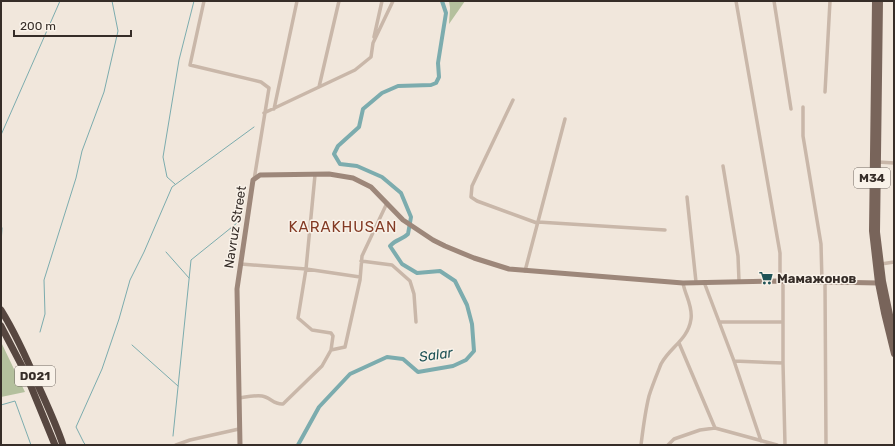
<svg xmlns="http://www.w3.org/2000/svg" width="895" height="446" font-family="Rubik,sans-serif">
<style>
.green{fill:#b4c09d}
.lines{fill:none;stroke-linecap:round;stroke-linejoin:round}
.stream{stroke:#7cacae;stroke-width:1}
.canal{stroke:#7cacae;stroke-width:4}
.street{stroke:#c9b7a9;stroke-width:3.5}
.secondary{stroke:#9d877a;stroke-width:5}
.primary{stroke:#78645a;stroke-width:6}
.highway{stroke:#574740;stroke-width:7}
.labels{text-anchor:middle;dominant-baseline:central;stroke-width:3;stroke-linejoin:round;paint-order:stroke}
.shield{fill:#f9f2e9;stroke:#706862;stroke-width:1}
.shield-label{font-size:12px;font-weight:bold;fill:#362d28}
.street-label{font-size:13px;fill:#362d28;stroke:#f9f2e9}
.poi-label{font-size:13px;font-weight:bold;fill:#362d28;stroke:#f9f2e9;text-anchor:start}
.water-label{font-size:14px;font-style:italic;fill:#1f5357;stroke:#f9f2e9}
.quarter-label{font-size:15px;letter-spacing:1px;fill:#833a24;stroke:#f9f2e9}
</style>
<rect width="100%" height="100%" fill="#f1e7dc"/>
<path class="green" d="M449 1H465L449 24 450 8Z
M1 342 25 392 1 397Z"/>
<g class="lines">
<path class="stream" d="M1 135 60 1
M175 184 167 177 163 157 179 60 194 1
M1 226 2 228 1 244
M166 252 189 278
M40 332 45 314 44 280 76 178 82 151 104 92 118 31 112 1
M132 345 178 386
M1 405 15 401 31 445
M173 436 191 260 237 223
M86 445 84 443 76 427 102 369 119 319 130 280 144 252 172 187 254 127"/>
<path class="canal" d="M298 445 319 407 350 374 387 357 403 359 418 372 453 366 466 360 474 351 472 324 467 305 455 281 440 271 417 273 402 264 390 246C396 239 402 240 408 234L411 217 401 193 382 177 357 166 340 164 334 154 338 146 359 127 363 109 382 93 398 86 431 85 436 83 439 77 438 63 446 13 442 1"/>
<path class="street" d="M204 1 190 65 261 82 269 88 254 180
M736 1 780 253V281
M774 1 791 109
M374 37 382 1
M319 87 339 1
M825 92 830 1
M513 100 472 186 471 197 477 201 537 223
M803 107V136L821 244 822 282
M274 109 297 1
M264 113 355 70 371 57 373 43 393 1
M878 162 894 163
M723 166 738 256 739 281
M315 175 306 269 298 318 312 330 331 333 333 336 331 350
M687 197 696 282
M538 222 665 230
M361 261 392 265 410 281 414 294 416 322
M241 264 306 269 360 277
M881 264 894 262
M525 271 565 119
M783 281V363L785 445
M704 282 734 361 761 441
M825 282 826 445
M720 322H783
M679 343 715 428
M734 361 783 363
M239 398C246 397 255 395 262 396 270 397 274 405 283 404L322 366 331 350 345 347 360 280 362 256 387 203
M176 445 190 440 239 429
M641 445C643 429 645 412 649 396 652 386 657 374 661 364 670 347 688 340 691 319 693 306 685 295 683 283
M668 445 674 439 700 430 715 428 777 445"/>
<path class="secondary" d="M240 445 237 289 253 180 260 175 329 174 353 178 371 187 403 220 433 240 445 246 474 258 509 269 683 283 780 281 878 283"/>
<path class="primary" d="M875 1 872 231 878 283 884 313 894 354
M880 1 877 232 883 281 894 334"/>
<path class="highway" d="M1 310C16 334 27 359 38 385 47 405 56 424 63 445
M1 326 25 372 55 445"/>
</g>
<defs>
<symbol id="supermarket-bare" viewBox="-9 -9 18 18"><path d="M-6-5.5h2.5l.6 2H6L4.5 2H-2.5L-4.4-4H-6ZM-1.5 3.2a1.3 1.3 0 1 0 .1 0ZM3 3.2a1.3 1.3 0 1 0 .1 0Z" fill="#1f5357" stroke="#f9f2e9" stroke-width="2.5" paint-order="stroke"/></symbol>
</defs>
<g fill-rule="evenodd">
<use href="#supermarket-bare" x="756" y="268" width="20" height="20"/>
</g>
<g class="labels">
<g class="shield">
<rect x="854" y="168" width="36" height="20" rx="3"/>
<rect x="15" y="366" width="40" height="20" rx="3"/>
</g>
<g class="shield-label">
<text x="872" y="178">M34</text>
<text x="35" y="376">D021</text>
</g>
<g class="street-label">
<text transform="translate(235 227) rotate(-81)">Navruz Street</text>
</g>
<g class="poi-label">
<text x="777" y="278">Мамажонов</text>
</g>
<g class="water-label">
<text transform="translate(436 355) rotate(-8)">Salar</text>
</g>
<g class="quarter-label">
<text x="343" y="227">KARAKHUSAN</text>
</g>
</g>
<rect width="895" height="446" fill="none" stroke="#362d28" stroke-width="4"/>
<path d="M14 30v6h117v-6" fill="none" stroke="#362d28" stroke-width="2"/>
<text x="20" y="30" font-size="12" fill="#362d28" stroke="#f9f2e9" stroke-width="3" paint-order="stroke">200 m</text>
</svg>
